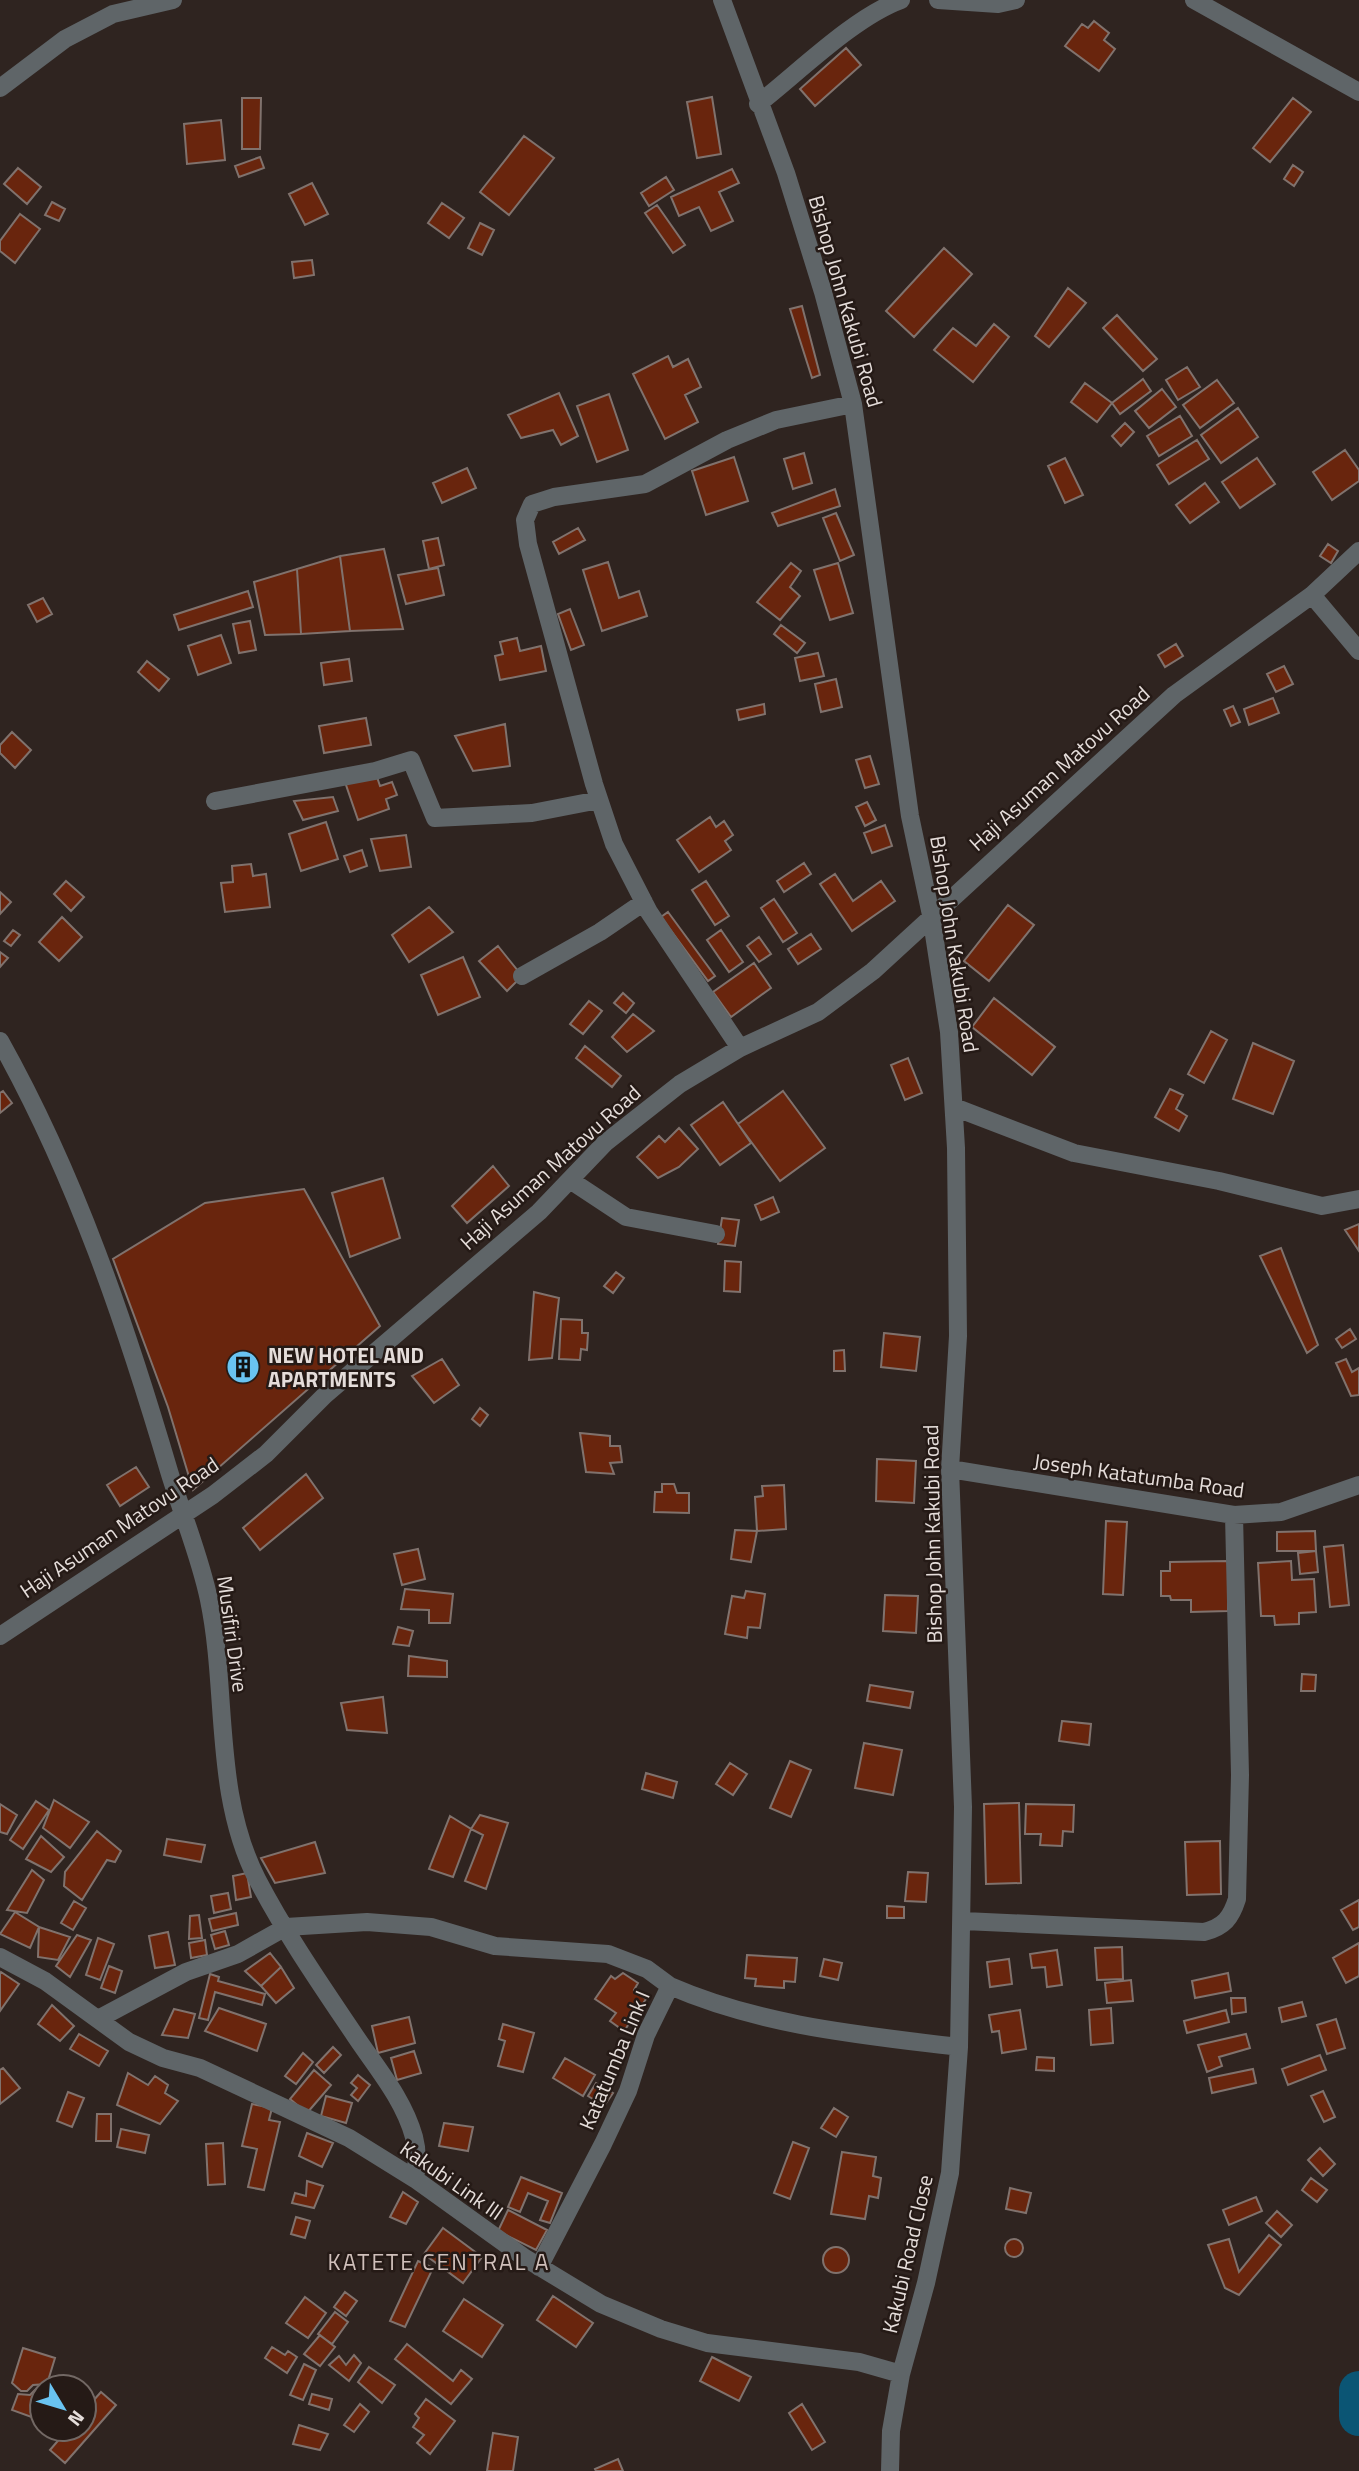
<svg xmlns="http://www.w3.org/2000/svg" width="1359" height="2471" font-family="'Titillium Web',sans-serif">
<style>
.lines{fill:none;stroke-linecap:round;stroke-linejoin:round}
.river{stroke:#0b5574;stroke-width:40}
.building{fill:#69250d;stroke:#80726d;stroke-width:2}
.minor{stroke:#5f6568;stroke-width:18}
.labels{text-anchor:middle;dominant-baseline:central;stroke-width:5;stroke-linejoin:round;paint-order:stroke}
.street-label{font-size:21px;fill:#e5ddda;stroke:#251a16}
.poi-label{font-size:21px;font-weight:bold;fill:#e5ddda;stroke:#251a16;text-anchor:start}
.neighbourhood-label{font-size:23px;letter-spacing:2px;fill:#d0c0bb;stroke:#251a16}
</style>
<rect width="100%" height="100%" fill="#2f2420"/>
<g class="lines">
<path class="river" d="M1359 2391V2416"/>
</g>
<path class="building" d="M1094 21 1109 33 1104 40 1115 49 1099 71 1065 46 1082 24 1088 28Z
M846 48 861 65 815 106 800 89Z
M712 97 721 154 697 158 687 102Z
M242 98H261L260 149H242Z
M1293 98 1311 112 1270 162 1253 148Z
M221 120 225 160 187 164 184 124Z
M524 136 554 158 509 215 480 192Z
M260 157 264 168 239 177 235 166Z
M1293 165 1303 172 1294 186 1284 179Z
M18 168 41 187 27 204 4 184Z
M732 169 739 183 719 192 733 221 711 231 699 207 679 216 671 197Z
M666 177 674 190 649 206 641 193Z
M312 183 328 214 305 225 289 194Z
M52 202 65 209 59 221 45 215Z
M442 203 464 218 449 238 428 223Z
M657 205 685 245 673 253 645 213Z
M20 214 40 229 15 263 0 251V241Z
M480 223 494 230 482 255 468 248Z
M944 248 972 274 914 337 886 311Z
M312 260 314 275 294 278 292 262Z
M1068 288 1086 303 1049 347 1035 336Z
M802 306 820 375 812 378 790 309Z
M1117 315 1157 359 1143 371 1103 328Z
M994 324 1009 337 973 382 934 350 953 328 976 346Z
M668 356 673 367 688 359 701 387 685 395 698 422 665 439 633 374Z
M1187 367 1200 387 1178 400 1166 380Z
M1143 379 1151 391 1120 414 1112 403Z
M1217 380 1234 403 1200 428 1183 405Z
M1085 383 1112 403 1097 422 1071 402Z
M1162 389 1176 407 1149 428 1135 411Z
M559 393 578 436 561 445 553 430 521 438 508 415Z
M609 394 628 450 597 462 577 406Z
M1238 408 1258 437 1221 463 1201 435Z
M1180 416 1192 436 1159 456 1147 436Z
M1125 423 1134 432 1121 446 1112 436Z
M1197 440 1209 459 1169 484 1157 465Z
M1345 450 1359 470V481L1332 500 1313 472Z
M804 453 812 483 793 489 784 459Z
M734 457 748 501 706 515 692 471Z
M1065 458 1083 495 1065 503 1048 466Z
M1257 458 1275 484 1240 508 1222 482Z
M467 468 476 488 442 503 433 483Z
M1205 483 1219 502 1190 523 1176 505Z
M835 489 840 506 778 526 772 513Z
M836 513 854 555 840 561 823 518Z
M578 528 585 540 559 554 553 542Z
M438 538 444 565 429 569 423 541Z
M1328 544 1338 551 1331 563 1320 556Z
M384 549 403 629 350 631 340 556Z
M340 556 350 631 301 634 297 569Z
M608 562 619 598 639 591 647 616 602 631 583 570Z
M791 563 801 571 790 587 800 596 780 620 757 602Z
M838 563 853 613 830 620 814 570Z
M438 568 444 595 406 604 398 575Z
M297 569 301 634 265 635 254 582Z
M248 591 253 607 179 630 174 615Z
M43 598 52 614 37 622 28 605Z
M570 609 584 645 571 650 558 614Z
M250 621 256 650 239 653 233 624Z
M781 625 805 643 797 653 774 634Z
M221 635 231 663 198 675 188 646Z
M517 638 520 651 541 646 546 671 500 680 495 656 503 654 500 642Z
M1176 644 1183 656 1165 667 1158 655Z
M818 653 824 676 800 681 795 658Z
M349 659 352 681 324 685 321 663Z
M147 661 169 679 159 691 138 672Z
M1284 666 1293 684 1276 692 1267 674Z
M836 679 842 707 821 712 815 684Z
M1273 698 1279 713 1249 725 1244 709Z
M764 704 765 714 739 720 737 710Z
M1233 706 1240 722 1231 726 1224 710Z
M366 718 371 745 324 753 319 726Z
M505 724 510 766 473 771 455 736Z
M12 732 31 750 15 768 0 753V745Z
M870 756 879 784 865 788 856 760Z
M375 771 380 786 392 782 397 795 386 799 389 809 358 820 345 782Z
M333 797 338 811 303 820 294 801Z
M867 802 876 820 865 826 856 807Z
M710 817 716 827 724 821 733 835 725 841 731 850 699 872 677 840Z
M326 822 338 859 301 871 289 834Z
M885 825 892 846 872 853 864 833Z
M406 835 411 867 380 871 371 839Z
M362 850 367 866 350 872 344 856Z
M804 863 811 874 784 892 777 881Z
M251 864 253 876 266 874 270 907 225 912 221 883 233 882 232 866Z
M835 874 853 901 881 881 895 901 852 931 820 884Z
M66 881 84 897 71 911 54 894Z
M706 881 729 916 715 925 692 890Z
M0 892 11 902 0 914Z
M774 899 797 933 783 942 761 908Z
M1008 905 1034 925 989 981 964 961Z
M429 907 453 932 409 962 392 935Z
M668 912 715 976 708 981 661 917Z
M62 917 82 937 59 961 39 942Z
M13 930 20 935 11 946 4 941Z
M721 930 743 962 729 972 707 940Z
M811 934 821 949 798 964 788 949Z
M759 937 771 954 759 962 747 946Z
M498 946 522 976 507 991 479 961Z
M0 952 8 958 0 967Z
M463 957 480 997 438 1015 421 975Z
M754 963 771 988 731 1017 713 992Z
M623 993 634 1003 626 1013 614 1003Z
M994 998 1055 1047 1032 1075 972 1027Z
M589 1001 602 1011 583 1034 570 1024Z
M633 1014 654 1031 627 1052 612 1037Z
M1211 1031 1227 1040 1204 1083 1188 1074Z
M1253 1043 1294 1061 1273 1114 1233 1099Z
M585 1046 621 1076 612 1087 576 1058Z
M908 1058 922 1093 905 1100 891 1065Z
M1170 1089 1183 1095 1176 1109 1187 1116 1179 1131 1155 1117Z
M3 1091 12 1103 0 1113V1093Z
M783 1091 825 1148 780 1181 738 1124Z
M723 1102 751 1143 720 1165 691 1125Z
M679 1128 698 1149 679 1167 658 1178 637 1157 659 1136 665 1142Z
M493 1166 509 1186 467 1223 452 1206Z
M383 1178 400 1238 350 1257 332 1193Z
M304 1189 380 1326 193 1490 168 1407 113 1259 205 1203Z
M773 1197 779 1212 761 1220 755 1205Z
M722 1218 739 1220 735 1246 718 1244Z
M1359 1224V1251L1345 1230Z
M1281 1248 1318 1345 1307 1353 1260 1256Z
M725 1261 741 1262 740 1292 724 1291Z
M616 1272 624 1278 613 1293 604 1286Z
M534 1292 559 1298 552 1358 529 1360Z
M561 1319 582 1320V1333H588L587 1350 581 1349 580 1360 559 1359Z
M1350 1329 1356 1339 1342 1348 1336 1339Z
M884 1333 920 1337 916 1371 881 1367Z
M844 1350 845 1371H834V1351Z
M442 1359 459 1385 434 1403 412 1376Z
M1346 1359 1352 1372 1359 1368V1395L1351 1396 1336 1363Z
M480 1408 488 1415 480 1426 472 1419Z
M580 1433 610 1436V1446H620L622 1462 610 1463 614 1474 586 1472Z
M877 1459 916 1461 914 1503 876 1501Z
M136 1467 149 1487 120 1506 107 1485Z
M306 1474 323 1498 260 1550 243 1528Z
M662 1484H674L677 1493H689V1513L654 1512 655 1492H662Z
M784 1485 786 1529 757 1531 755 1497 763 1496 762 1486Z
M1106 1521 1127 1522 1123 1595 1103 1594Z
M735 1530 757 1531 751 1562 731 1559Z
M1315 1531 1316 1551H1277V1532Z
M1343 1545 1349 1605 1330 1607 1324 1547Z
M418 1549 425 1579 402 1585 394 1554Z
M1316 1551 1318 1572 1300 1574 1298 1553Z
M1228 1561V1611L1191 1612V1600H1171L1170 1596H1161V1571H1170V1562Z
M1291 1561 1292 1580 1314 1579 1316 1612 1299 1613V1624L1275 1625 1274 1616H1261L1258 1563Z
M405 1589 453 1594 450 1623H429V1610L401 1609Z
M746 1591 765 1594 760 1628 748 1627 747 1638 725 1634 732 1596 744 1598Z
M885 1595 918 1596 916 1633 883 1631Z
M398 1627 413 1631 409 1646 393 1644Z
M409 1656 447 1661V1677L408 1676Z
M1302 1674 1316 1675 1315 1691H1301Z
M870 1685 913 1692 910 1708 867 1701Z
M383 1697 387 1733 347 1730 341 1703Z
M1062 1721 1091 1724 1089 1745 1059 1741Z
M864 1743 902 1750 893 1795 855 1788Z
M790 1761 811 1770 791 1817 770 1808Z
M730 1763 747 1774 733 1795 716 1784Z
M646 1773 677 1782 673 1798 642 1789Z
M54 1800 89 1822 70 1848 43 1828Z
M36 1801 49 1810 23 1849 10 1840Z
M1019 1803 1021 1883 986 1884 984 1804Z
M0 1804 17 1815 7 1834 0 1832Z
M1026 1804 1074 1805 1073 1832 1063 1831 1062 1846 1040 1845 1041 1834H1025Z
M480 1815 508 1823 486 1889 465 1881 483 1835 471 1829Z
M450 1816 471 1829 453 1877 429 1869Z
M97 1831 121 1851 115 1862 107 1860 82 1900 64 1886 65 1872Z
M41 1836 64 1857 51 1872 26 1859Z
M167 1839 205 1845 201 1862 164 1855Z
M1220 1841 1221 1894 1187 1895 1185 1842Z
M315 1842 325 1873 275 1883 261 1858Z
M32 1870 44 1880 27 1913 7 1910Z
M908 1872 928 1873 926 1902 905 1901Z
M247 1873 251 1897 236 1900 233 1876Z
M228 1893 231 1909 214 1913 211 1896Z
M1359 1900V1927L1353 1930 1341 1910Z
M74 1901 86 1908 73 1930 61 1923Z
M887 1906 904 1907V1918H887Z
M15 1912 39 1927 30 1948 0 1934Z
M236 1913 238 1925 212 1931 209 1919Z
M199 1915 202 1938 189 1939 190 1916Z
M39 1927 70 1937 58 1960 38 1957Z
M225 1931 229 1945 215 1949 211 1935Z
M168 1932 175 1965 155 1968 149 1936Z
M77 1935 91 1940 70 1977 56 1966Z
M98 1938 114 1944 100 1980 86 1975Z
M205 1940 207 1955 191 1958 189 1943Z
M1359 1943V1976L1346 1983 1333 1958Z
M1122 1947 1123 1979 1097 1980 1095 1948Z
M1057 1950 1062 1985 1047 1987 1045 1967 1032 1968 1030 1954Z
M270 1953 281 1967 261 1986 245 1971Z
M747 1955 797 1958 795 1982 784 1981V1988L755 1986 756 1979 745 1978Z
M824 1959 842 1963 838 1980 820 1976Z
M1009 1959 1012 1984 990 1987 987 1962Z
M109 1966 122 1971 115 1993 101 1988Z
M281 1967 294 1988 276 2003 261 1986Z
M1 1972 19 1984 0 2011V1974Z
M623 1973 638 1983 634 1990 646 1999 624 2031 610 2021 616 2013 595 1999 611 1976 615 1979Z
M1228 1973 1231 1991 1195 1998 1192 1981Z
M210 1974 219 1977 218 1981 265 1994 262 2005 215 1992 208 2020 199 2018Z
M1131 1980 1133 2001 1107 2003 1105 1983Z
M1231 1998H1245L1246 2012 1232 2014Z
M1302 2002 1306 2016 1282 2022 1279 2008Z
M52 2005 74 2026 60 2041 38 2024Z
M219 2008 266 2024 257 2051 205 2031Z
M1111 2008 1113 2043 1091 2045 1089 2010Z
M174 2009 195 2014 188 2038 162 2035Z
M1020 2010 1026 2049 1002 2053 999 2031 992 2032 989 2015Z
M1226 2010 1229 2022 1187 2033 1184 2021Z
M409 2017 415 2043 378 2053 372 2026Z
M1336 2019 1345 2048 1327 2054 1317 2025Z
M503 2024 534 2033 523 2072 498 2066 505 2041 499 2039Z
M79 2034 108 2051 99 2066 70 2049Z
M1246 2034 1250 2048 1219 2057 1222 2066 1207 2072 1198 2045Z
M333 2047 341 2055 324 2073 316 2065Z
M414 2051 421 2073 397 2080 391 2058Z
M303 2053 313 2062 296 2084 285 2076Z
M1320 2055 1326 2070 1288 2085 1282 2069Z
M1037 2057 1054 2058V2071L1036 2070Z
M565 2058 595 2075 583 2096 553 2078Z
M3 2068 20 2088 0 2104V2070Z
M1253 2069 1256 2083 1212 2093 1209 2078Z
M314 2070 331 2085 307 2113 290 2099Z
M128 2073 148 2085 155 2076 168 2085 165 2093 178 2101 160 2124 117 2105Z
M358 2075 370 2085 358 2101 351 2095 357 2088 351 2083Z
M596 2083 613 2093 604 2106 588 2096Z
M1323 2091 1335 2117 1324 2122 1311 2096Z
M68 2092 84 2098 72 2127 57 2121Z
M326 2096 352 2103 346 2123 321 2116Z
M252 2104 272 2108 269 2120 280 2122 264 2190 248 2187 257 2149 242 2146Z
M834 2108 848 2117 836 2137 821 2128Z
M97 2114H111V2141H96Z
M444 2123 473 2127 468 2151 439 2146Z
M121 2129 149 2135 145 2153 117 2147Z
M307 2133 333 2143 322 2167 299 2156Z
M793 2142 809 2148 790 2199 774 2193Z
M223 2143 225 2184 208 2185 206 2144Z
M1320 2148 1335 2164 1323 2176 1308 2160Z
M842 2152 876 2157 873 2176 881 2178 878 2198 869 2196 865 2219 831 2214Z
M521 2177 562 2193 550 2223 540 2220 548 2201 528 2193 520 2212 508 2207Z
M1311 2178 1327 2190 1317 2202 1302 2190Z
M307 2181 323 2186 314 2208 292 2203 295 2193 306 2196Z
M1010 2188 1031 2193 1026 2213 1006 2209Z
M403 2192 418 2202 406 2224 390 2217Z
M1256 2197 1262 2211 1229 2225 1223 2210Z
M508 2210 547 2230 536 2250 498 2231Z
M1277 2211 1292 2225 1281 2237 1266 2223Z
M296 2217 310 2221 305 2238 291 2234Z
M443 2228 482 2257 463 2283 424 2254Z
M1269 2235 1281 2245 1244 2289 1239 2295 1225 2288 1208 2245 1229 2239 1239 2272Z
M1005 2248a9 9 0 1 1 18 0a9 9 0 1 1-18 0Z
M823 2260a13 13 0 1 1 26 0a13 13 0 1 1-26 0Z
M418 2261 433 2268 405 2327 390 2321Z
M345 2292 357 2301 346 2316 334 2307Z
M553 2296 593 2323 576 2347 537 2320Z
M305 2297 326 2313 308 2338 286 2323Z
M464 2299 503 2325 482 2357 443 2331Z
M335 2312 348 2322 332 2344 318 2334Z
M320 2335 335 2347 320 2366 304 2354Z
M407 2344 453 2381 461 2370 472 2379 451 2404 395 2359Z
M272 2347 285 2355 288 2351 297 2357 287 2373 265 2358Z
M23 2348 55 2358 47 2384 33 2385 27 2391H21L12 2383Z
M354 2355 361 2363 349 2381 329 2365 339 2356 346 2365Z
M712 2357 751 2377 739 2401 700 2381Z
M304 2364 316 2370 303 2400 290 2395Z
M369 2367 395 2385 382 2403 358 2382Z
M38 2387 42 2389V2407L37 2419 12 2410 18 2394 30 2395Z
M101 2392 116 2405 65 2463 50 2450 68 2429H84V2411Z
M312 2394 332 2399 329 2410 309 2404Z
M426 2399 455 2421 430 2454 417 2443 424 2435 413 2427 419 2418 415 2414Z
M360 2404 369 2412 354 2432 344 2425Z
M802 2404 825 2442 812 2450 789 2413Z
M299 2425 328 2434 320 2450 293 2444Z
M493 2433 518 2437 513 2471H487Z
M618 2459 623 2471H596L595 2469Z"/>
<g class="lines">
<path class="minor" d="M722 0 786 173 823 292 853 404 910 816 931 915 949 1032 956 1148 958 1336 950 1469 963 1807 959 2047 950 2173 926 2283 901 2374 891 2431 890 2471
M938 0 998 4 1016 0
M1194 0 1359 92
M0 88 65 39 113 14 173 0
M758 104C798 73 854 17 901 0
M1312 595 1359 651
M215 801 375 771 411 760 435 818 532 813 599 800
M522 976 600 932 644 902
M0 1041C76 1177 125 1322 169 1471 182 1514 200 1556 209 1600 228 1692 213 1793 257 1879 284 1931 319 1982 352 2031 374 2065 403 2097 414 2137 418 2152 417 2164 415 2179
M740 1048 649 912 614 844 594 784 528 544 525 520 532 504 554 497 645 484 727 440 776 420 853 404
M954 1107 1074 1153 1219 1181 1322 1206 1359 1199
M570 1180 626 1217 716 1234
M950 1469 1234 1515 1281 1512 1359 1485
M0 1636 213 1495 266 1454 325 1395 539 1212 605 1143 680 1084 740 1048 818 1012 873 971 1174 695 1312 595 1359 551
M964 1921 1204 1932C1224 1927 1231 1918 1237 1899L1240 1775 1234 1515
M0 1957 45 1981 129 2042 163 2058 200 2068 349 2138 415 2179 525 2258 601 2304 661 2329 707 2343 859 2362 901 2374
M100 2018 186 1972 238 1954 286 1927 367 1922 431 1927 495 1946 608 1954 647 1969 670 1986
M539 2267 603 2144 628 2091 646 2035 670 1986C762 2026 861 2035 959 2047"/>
</g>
<defs>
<symbol id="building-disc" viewBox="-11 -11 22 22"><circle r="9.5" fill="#69c3f1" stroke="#251a16"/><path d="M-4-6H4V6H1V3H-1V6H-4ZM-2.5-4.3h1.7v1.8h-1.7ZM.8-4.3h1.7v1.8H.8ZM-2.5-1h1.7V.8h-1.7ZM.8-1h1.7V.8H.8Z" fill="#111"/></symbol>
</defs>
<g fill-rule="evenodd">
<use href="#building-disc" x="224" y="1348" width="38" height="38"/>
</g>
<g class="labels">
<g class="street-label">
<text transform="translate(846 301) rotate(74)">Bishop John Kakubi Road</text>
<text transform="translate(1059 768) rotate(-42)">Haji Asuman Matovu Road</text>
<text transform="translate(955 944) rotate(81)">Bishop John Kakubi Road</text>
<text transform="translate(550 1167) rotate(-42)">Haji Asuman Matovu Road</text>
<text transform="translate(1139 1475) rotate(8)">Joseph Katatumba Road</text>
<text transform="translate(119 1527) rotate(-34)">Haji Asuman Matovu Road</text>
<text transform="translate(932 1534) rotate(-91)">Bishop John Kakubi Road</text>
<text transform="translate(233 1634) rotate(82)">Musifiri Drive</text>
<text transform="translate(614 2060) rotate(-67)">Katatumba Link I</text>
<text transform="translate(452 2180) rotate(35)">Kakubi Link III</text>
<text transform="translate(907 2254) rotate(-77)">Kakubi Road Close</text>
</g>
<g class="poi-label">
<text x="268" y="1355">NEW HOTEL AND<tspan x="268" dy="24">APARTMENTS</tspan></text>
</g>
<g class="neighbourhood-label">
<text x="439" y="2261">KATETE CENTRAL A</text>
</g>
</g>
<g transform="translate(63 2408) rotate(128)"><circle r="33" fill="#251a16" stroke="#726864" stroke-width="2"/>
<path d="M0-5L12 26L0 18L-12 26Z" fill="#69c3f1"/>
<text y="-10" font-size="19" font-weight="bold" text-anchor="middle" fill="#e5ddda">N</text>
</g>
</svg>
